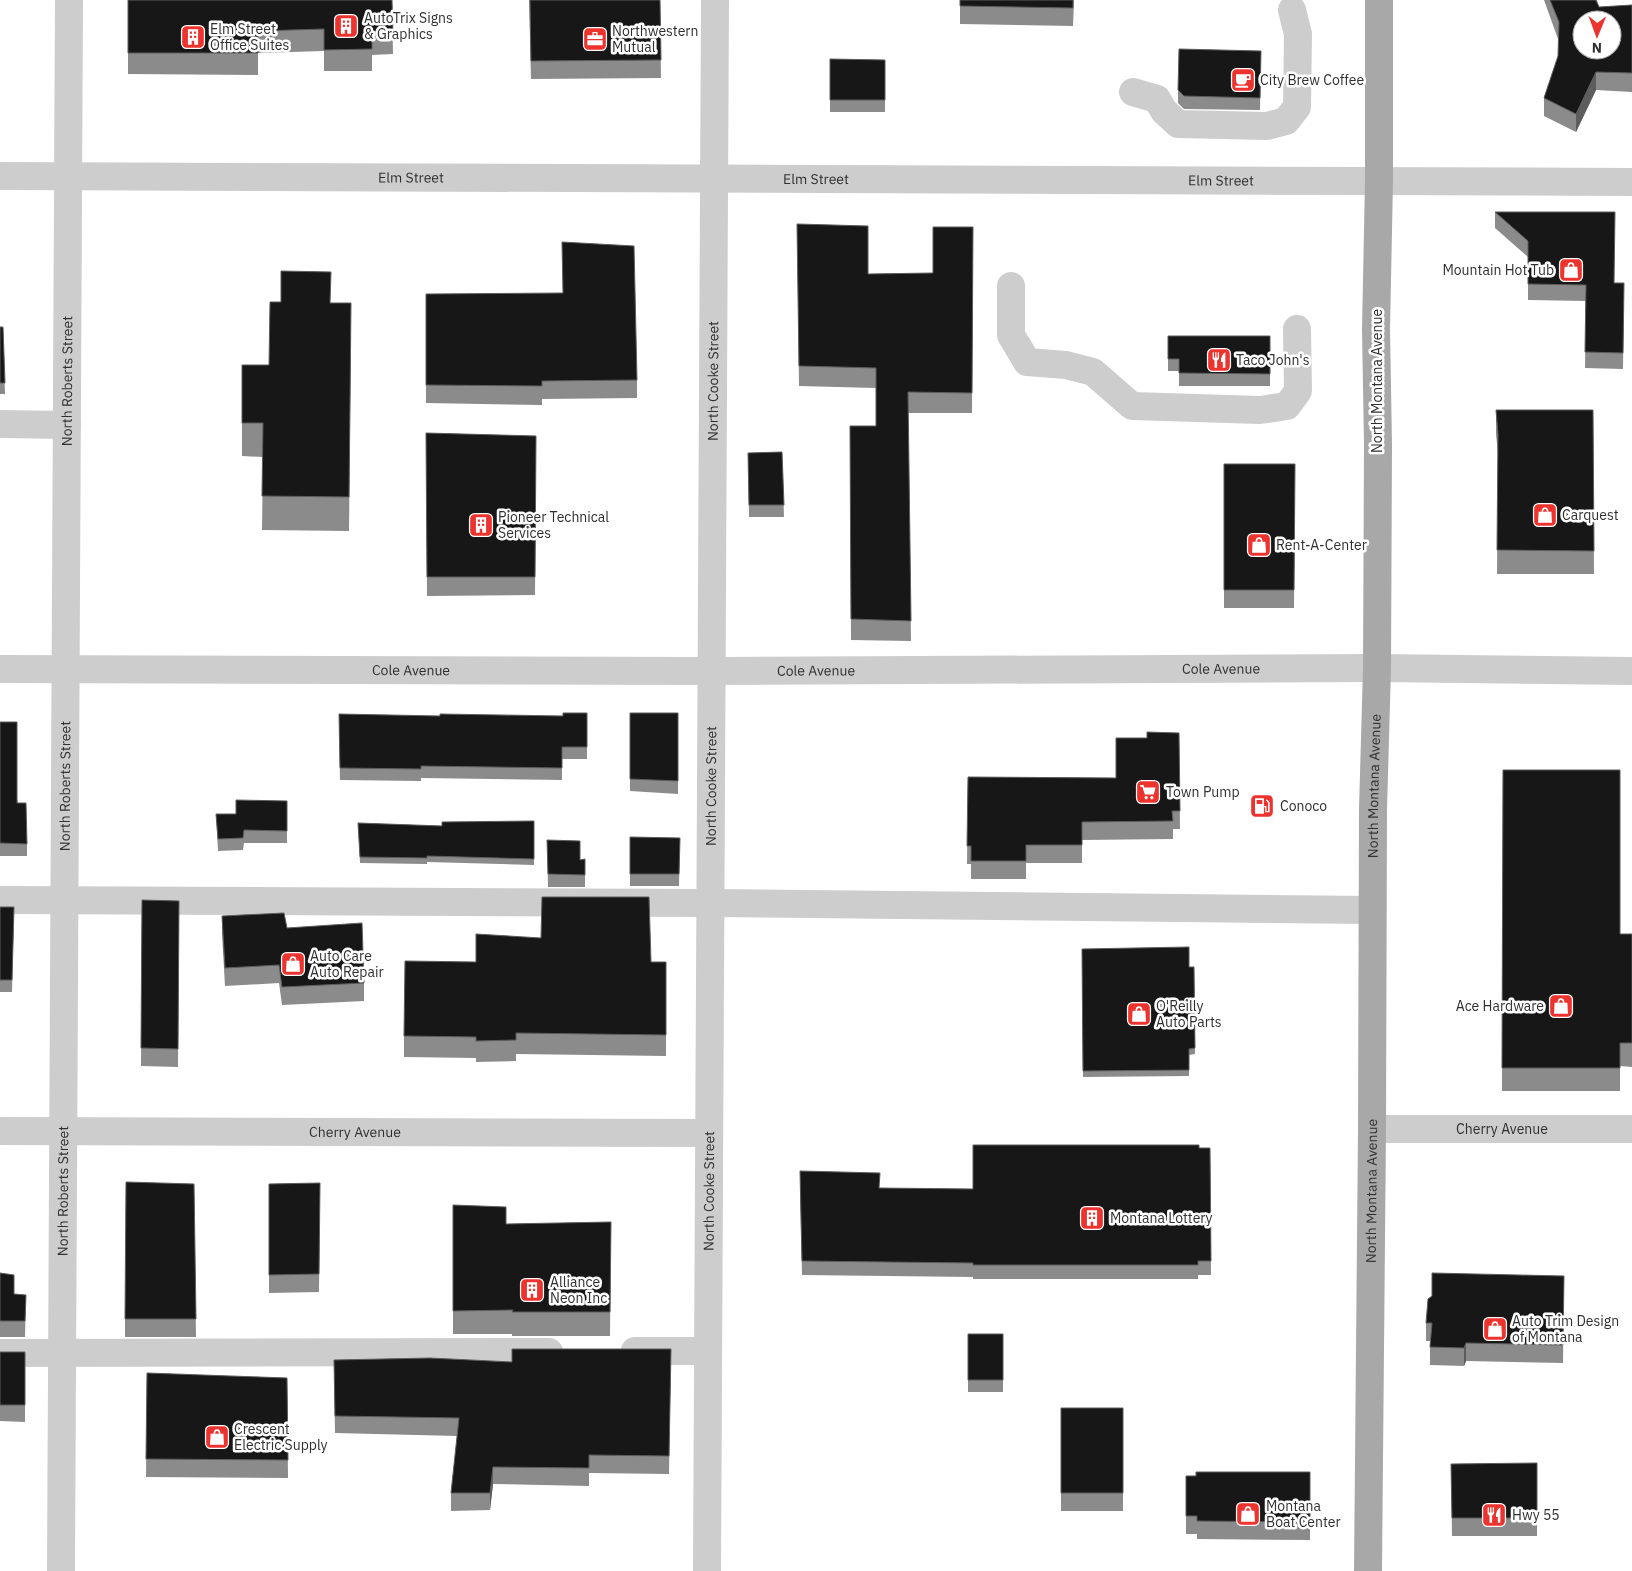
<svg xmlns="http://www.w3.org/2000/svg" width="1632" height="1571" font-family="'IBM Plex Sans',sans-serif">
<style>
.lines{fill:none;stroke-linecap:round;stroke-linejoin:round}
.minor{stroke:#cdcdcd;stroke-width:28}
.major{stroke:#a8a8a8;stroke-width:28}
.wall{fill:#8b8b8b}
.shaded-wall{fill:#5d5d5d}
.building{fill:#171717;stroke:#5d5d5d;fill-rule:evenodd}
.labels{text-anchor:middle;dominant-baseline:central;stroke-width:5;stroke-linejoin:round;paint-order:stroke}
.poi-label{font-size:14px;fill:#303030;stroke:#fff;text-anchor:start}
.street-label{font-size:14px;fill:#303030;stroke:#fff}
</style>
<rect width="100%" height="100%" fill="#fff"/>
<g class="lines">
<g class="minor">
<path d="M1133 92 1157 99 1164 111 1178 124 1267 126 1286 121 1297 107 1298 34 1292 10"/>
<path id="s1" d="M0 176 1632 182"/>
<path d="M1011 286V335L1027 362 1066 365 1093 372 1132 406 1260 410 1287 406 1298 391 1297 329"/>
<path d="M0 424 67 425"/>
<path id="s2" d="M0 669 711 671 1377 668 1632 671"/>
<path d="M0 900 710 903 1372 910"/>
<path id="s3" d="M1372 1129H1632"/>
<path id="s4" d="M0 1131 709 1133"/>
<path d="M635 1351H708"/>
<path d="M0 1353 549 1352"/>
<path id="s5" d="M61 1571 69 0"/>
<path id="s6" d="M707 1571 715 0"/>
</g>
<path class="major" id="s7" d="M1368 1571 1372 1129 1373 809 1377 668 1378 445 1376 329 1379 181V0"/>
</g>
<path class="wall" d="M128 0H392L393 54 372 55V71H324V51L258 53V75L128 74Z
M529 0H660L661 78 531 79Z
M960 0H1074L1073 26 960 24Z
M1544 0H1596L1599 7 1632 5V92L1596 90 1576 132 1544 116V98L1558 56V39Z
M1261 51 1260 110 1184 109 1178 103V90Z
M830 59 885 60V112H830Z
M1495 212 1614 283H1624L1623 369 1585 368 1586 301 1528 300V257L1495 228Z
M797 224 868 274 933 273 973 227 972 413H908L911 641 851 640 850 426H876V388L799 386Z
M426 294 637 380V398L542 399V405L426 403Z
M331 303 351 337 349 531 262 530 263 457 242 456V365H269Z
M0 327H3L5 394H0Z
M1168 336H1270V386H1179V371H1168Z
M1496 410H1593L1594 574H1497L1498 454 1496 434Z
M426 433 536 436 535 595 427 596Z
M782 452 784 517H749L748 453Z
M1224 464H1295L1294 608H1224Z
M587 713V759H562V780L421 778V781L340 780 339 726 440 716H563Z
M630 713H678V794L630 791Z
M0 722 27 844V856H0Z
M1179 733 1180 829H1173V839L1082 840V863H1026V879H971V864H967L968 777 1116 778 1147 738Z
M1503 770 1620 934H1632V1067L1620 1066V1091H1502Z
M287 801V843H244L243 850 218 851 216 814H236Z
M534 821V865L427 862V864L360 863 358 823 442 826Z
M630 837 680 838 679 886H630Z
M547 840 580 860 585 859V887H548Z
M142 900 179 901 178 1067 141 1066Z
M0 907H14L12 992H0Z
M222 916 287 928 364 983V1001L282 1005 279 983 225 986 222 934Z
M1082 949 1189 967H1194L1195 1054 1189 1055V1076L1083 1077Z
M476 962H666V1056L516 1054V1061L476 1062V1058L404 1057V1036Z
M1199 1148H1210L1211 1275H1198V1279H973V1277L802 1275 800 1185 880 1188 973 1189Z
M320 1183 319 1292 269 1293V1184Z
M194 1184 196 1337H125V1319Z
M453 1205 506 1224 611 1222 610 1336H512V1334H453Z
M0 1273 14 1294 26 1295 25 1337H0Z
M1564 1276 1563 1363 1466 1361 1464 1366 1430 1365V1341H1426V1323Z
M968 1334H1003V1392H968Z
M671 1349 669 1474 589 1473V1486L493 1484 490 1510 451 1511V1493L457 1436 335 1433 334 1377Z
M0 1352H25V1422L0 1421Z
M147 1373 287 1378 288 1478 146 1477Z
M1061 1408H1123V1511H1061Z
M1537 1463V1536H1452L1451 1464Z
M1310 1472V1540L1197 1539V1534H1186V1476Z"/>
<path class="shaded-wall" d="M1596 72V90L1576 132V114Z
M1466 1343V1361L1464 1366V1348Z
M493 1467V1484L490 1510V1493Z"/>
<path class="building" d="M128 0H392L393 33H372V49L324 50V29L258 31V53H128Z
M530 0H660L661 60 531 61Z
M960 0H1073V8L960 6Z
M1550 0H1596L1599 7 1632 5V73L1596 72 1576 114 1544 98 1558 56 1559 22ZM1582 20H1612V50H1582Z
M1179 49 1261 51 1260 98 1184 96 1178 90Z
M830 59 885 60V100H830Z
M1495 212H1615L1614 283H1624L1623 353 1585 352 1586 285 1528 284V241Z
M797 224 868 226V274L933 273V227H973L972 393 908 392 911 621 851 619 850 426H876V368L799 366Z
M562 242 634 246 637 380 542 381V386L426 385V294L563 293Z
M281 271 331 272 330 303H351L349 497 262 496 263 423H242V365H269L270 302H281Z
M0 327H3L5 383H0Z
M1168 336H1270V374L1179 373V359H1168Z
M1496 410H1593L1594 551 1497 550 1498 434Z
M426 433 536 436 535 577H427Z
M782 452 784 505H749L748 453Z
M1224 464H1295L1294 590H1224Z
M563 713H587V747H562V768L421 766V769L340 768 339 714 440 716V714L563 716Z
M630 713H678V781L630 779Z
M0 722H17V803H26L27 844 0 843Z
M1147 732 1179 733 1180 811H1172L1173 821 1082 822V845H1026V861H971V846H967L968 777 1116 778V738H1147Z
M1503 770H1620V934H1632V1043H1620V1068H1502Z
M236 800 287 801V831L244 830 243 838 218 839 216 814H236Z
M534 821V859L427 856V858L360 857 358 823 442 826V822Z
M630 837 680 838 679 874H630Z
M547 840 580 841V860L585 859V875L548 874Z
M542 897H649L651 962H666V1035L516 1033V1040L476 1041V1037L404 1036 405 961 476 962V934L541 938Z
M142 900 179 901 178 1049 141 1048Z
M0 907H14L12 980H0Z
M284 913 287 928 362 923 364 983 282 987 279 965 225 968 222 916Z
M1189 947V967H1194L1195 1048 1189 1049V1070L1083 1071 1082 949Z
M973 1145H1199V1148H1210L1211 1261H1198V1265H973V1263L802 1261 800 1171 880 1173 879 1188 973 1189Z
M126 1182 194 1184 196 1319H125Z
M320 1183 319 1274 269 1275V1184Z
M453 1205 506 1207V1224L611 1222 610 1312H512L513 1310 453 1311Z
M0 1273 14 1275V1294L26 1295 25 1321H0Z
M1432 1273 1564 1276 1563 1345 1466 1343 1464 1348 1430 1347 1432 1323H1426L1428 1299 1432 1296Z
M968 1334H1003V1380H968Z
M512 1349H671L669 1456 589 1455V1468L493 1467 490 1493H451L459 1418 335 1416 334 1360 430 1358 512 1362Z
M0 1352H25V1405H0Z
M147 1373 287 1378 288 1460 146 1459Z
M1061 1408H1123V1493H1061Z
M1537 1463V1518H1452L1451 1464Z
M1196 1472H1310V1522L1197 1521V1516H1186V1476H1196Z"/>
<defs>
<symbol id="building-square" viewBox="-11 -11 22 22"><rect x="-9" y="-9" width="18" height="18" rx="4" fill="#ec332e" stroke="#fff"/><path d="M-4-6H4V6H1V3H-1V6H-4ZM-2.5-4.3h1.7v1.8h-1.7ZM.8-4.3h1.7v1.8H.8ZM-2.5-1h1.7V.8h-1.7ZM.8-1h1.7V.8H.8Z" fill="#fff"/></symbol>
<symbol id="office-square" viewBox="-11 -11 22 22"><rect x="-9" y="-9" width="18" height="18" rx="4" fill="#ec332e" stroke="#fff"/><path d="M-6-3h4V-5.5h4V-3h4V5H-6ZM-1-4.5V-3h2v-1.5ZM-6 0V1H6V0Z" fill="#fff"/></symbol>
<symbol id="cafe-square" viewBox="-11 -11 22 22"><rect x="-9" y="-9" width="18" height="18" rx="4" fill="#ec332e" stroke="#fff"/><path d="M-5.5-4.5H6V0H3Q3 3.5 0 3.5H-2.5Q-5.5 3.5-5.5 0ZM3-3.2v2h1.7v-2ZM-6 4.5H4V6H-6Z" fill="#fff"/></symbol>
<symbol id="shop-square" viewBox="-11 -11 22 22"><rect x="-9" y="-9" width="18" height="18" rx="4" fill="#ec332e" stroke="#fff"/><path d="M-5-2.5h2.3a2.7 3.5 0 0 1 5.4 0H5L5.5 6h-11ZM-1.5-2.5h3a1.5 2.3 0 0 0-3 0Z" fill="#fff"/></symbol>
<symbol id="restaurant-square" viewBox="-11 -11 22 22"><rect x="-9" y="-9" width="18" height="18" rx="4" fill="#ec332e" stroke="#fff"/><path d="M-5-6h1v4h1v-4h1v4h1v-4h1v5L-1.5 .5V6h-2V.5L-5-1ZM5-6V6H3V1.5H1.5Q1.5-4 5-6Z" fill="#fff"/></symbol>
<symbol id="supermarket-square" viewBox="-11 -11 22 22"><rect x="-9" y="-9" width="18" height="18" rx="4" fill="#ec332e" stroke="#fff"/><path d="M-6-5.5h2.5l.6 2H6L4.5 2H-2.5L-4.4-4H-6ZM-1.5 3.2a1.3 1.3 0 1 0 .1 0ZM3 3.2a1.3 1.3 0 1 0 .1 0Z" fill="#fff"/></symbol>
<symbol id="fuel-square" viewBox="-11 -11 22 22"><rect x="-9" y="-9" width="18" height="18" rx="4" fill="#ec332e" stroke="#fff"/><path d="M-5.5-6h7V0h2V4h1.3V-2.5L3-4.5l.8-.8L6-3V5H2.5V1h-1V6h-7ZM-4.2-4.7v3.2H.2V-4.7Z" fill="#fff"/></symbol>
</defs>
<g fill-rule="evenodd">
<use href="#building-square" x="332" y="12" width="28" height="28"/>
<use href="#building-square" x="179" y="23" width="28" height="28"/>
<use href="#office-square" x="581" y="25" width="28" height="28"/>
<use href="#cafe-square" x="1229" y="66" width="28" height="28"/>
<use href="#shop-square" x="1557" y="256" width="28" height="28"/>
<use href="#restaurant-square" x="1205" y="346" width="28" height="28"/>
<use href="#shop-square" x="1531" y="501" width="28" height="28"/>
<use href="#building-square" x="467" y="511" width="28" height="28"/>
<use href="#shop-square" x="1245" y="531" width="28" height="28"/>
<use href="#supermarket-square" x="1134" y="778" width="28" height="28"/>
<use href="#fuel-square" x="1248" y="792" width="28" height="28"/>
<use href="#shop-square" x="279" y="950" width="28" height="28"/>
<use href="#shop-square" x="1547" y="992" width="28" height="28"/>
<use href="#shop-square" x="1125" y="1000" width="28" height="28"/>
<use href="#building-square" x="1078" y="1204" width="28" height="28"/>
<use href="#building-square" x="518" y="1276" width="28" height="28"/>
<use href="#shop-square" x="1481" y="1315" width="28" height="28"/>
<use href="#shop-square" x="203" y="1423" width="28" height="28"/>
<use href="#shop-square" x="1234" y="1500" width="28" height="28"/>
<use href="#restaurant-square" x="1480" y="1501" width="28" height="28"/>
</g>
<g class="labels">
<g class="poi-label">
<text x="364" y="18">AutoTrix Signs<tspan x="364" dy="16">&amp; Graphics</tspan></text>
<text x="210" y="29">Elm Street<tspan x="210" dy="16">Office Suites</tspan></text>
<text x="612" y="31">Northwestern<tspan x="612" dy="16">Mutual</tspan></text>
<text x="1260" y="80">City Brew Coffee</text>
<text x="1554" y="270" text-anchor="end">Mountain Hot Tub</text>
<text x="1236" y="360">Taco John's</text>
<text x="1562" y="515">Carquest</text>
<text x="498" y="517">Pioneer Technical<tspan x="498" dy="16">Services</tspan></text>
<text x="1276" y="545">Rent-A-Center</text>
<text x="1166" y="792">Town Pump</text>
<text x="1280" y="806">Conoco</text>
<text x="310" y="956">Auto Care<tspan x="310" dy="16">Auto Repair</tspan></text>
<text x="1156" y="1006">O'Reilly<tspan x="1156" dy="16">Auto Parts</tspan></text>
<text x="1544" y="1006" text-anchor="end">Ace Hardware</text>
<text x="1110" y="1218">Montana Lottery</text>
<text x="550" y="1282">Alliance<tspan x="550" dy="16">Neon Inc</tspan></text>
<text x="1512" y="1321">Auto Trim Design<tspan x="1512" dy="16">of Montana</tspan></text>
<text x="234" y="1429">Crescent<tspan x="234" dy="16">Electric Supply</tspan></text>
<text x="1266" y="1506">Montana<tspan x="1266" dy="16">Boat Center</tspan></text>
<text x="1512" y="1515">Hwy 55</text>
</g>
<g class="street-label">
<text stroke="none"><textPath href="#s1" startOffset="411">Elm Street</textPath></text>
<text stroke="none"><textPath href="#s1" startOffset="816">Elm Street</textPath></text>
<text stroke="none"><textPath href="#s1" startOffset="1221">Elm Street</textPath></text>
<text stroke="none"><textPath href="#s5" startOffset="1190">North Roberts Street</textPath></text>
<text stroke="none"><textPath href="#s6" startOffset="1190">North Cooke Street</textPath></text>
<text transform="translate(1377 381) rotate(-90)">North Montana Avenue</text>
<text stroke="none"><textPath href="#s2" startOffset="1221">Cole Avenue</textPath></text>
<text stroke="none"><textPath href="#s2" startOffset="411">Cole Avenue</textPath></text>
<text stroke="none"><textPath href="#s2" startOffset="816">Cole Avenue</textPath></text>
<text stroke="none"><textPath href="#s7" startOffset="785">North Montana Avenue</textPath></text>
<text stroke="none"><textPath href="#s5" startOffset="785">North Roberts Street</textPath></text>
<text stroke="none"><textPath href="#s6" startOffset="785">North Cooke Street</textPath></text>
<text stroke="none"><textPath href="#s3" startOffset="130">Cherry Avenue</textPath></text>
<text stroke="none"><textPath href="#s4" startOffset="355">Cherry Avenue</textPath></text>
<text stroke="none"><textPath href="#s5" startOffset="380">North Roberts Street</textPath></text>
<text stroke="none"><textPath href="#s6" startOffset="380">North Cooke Street</textPath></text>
<text stroke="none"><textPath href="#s7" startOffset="380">North Montana Avenue</textPath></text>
</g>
</g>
<g transform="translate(1597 35) rotate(181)"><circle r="24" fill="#ffffff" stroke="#acacac"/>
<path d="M0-4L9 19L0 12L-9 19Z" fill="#ec332e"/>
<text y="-8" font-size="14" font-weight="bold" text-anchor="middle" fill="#303030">N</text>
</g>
</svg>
